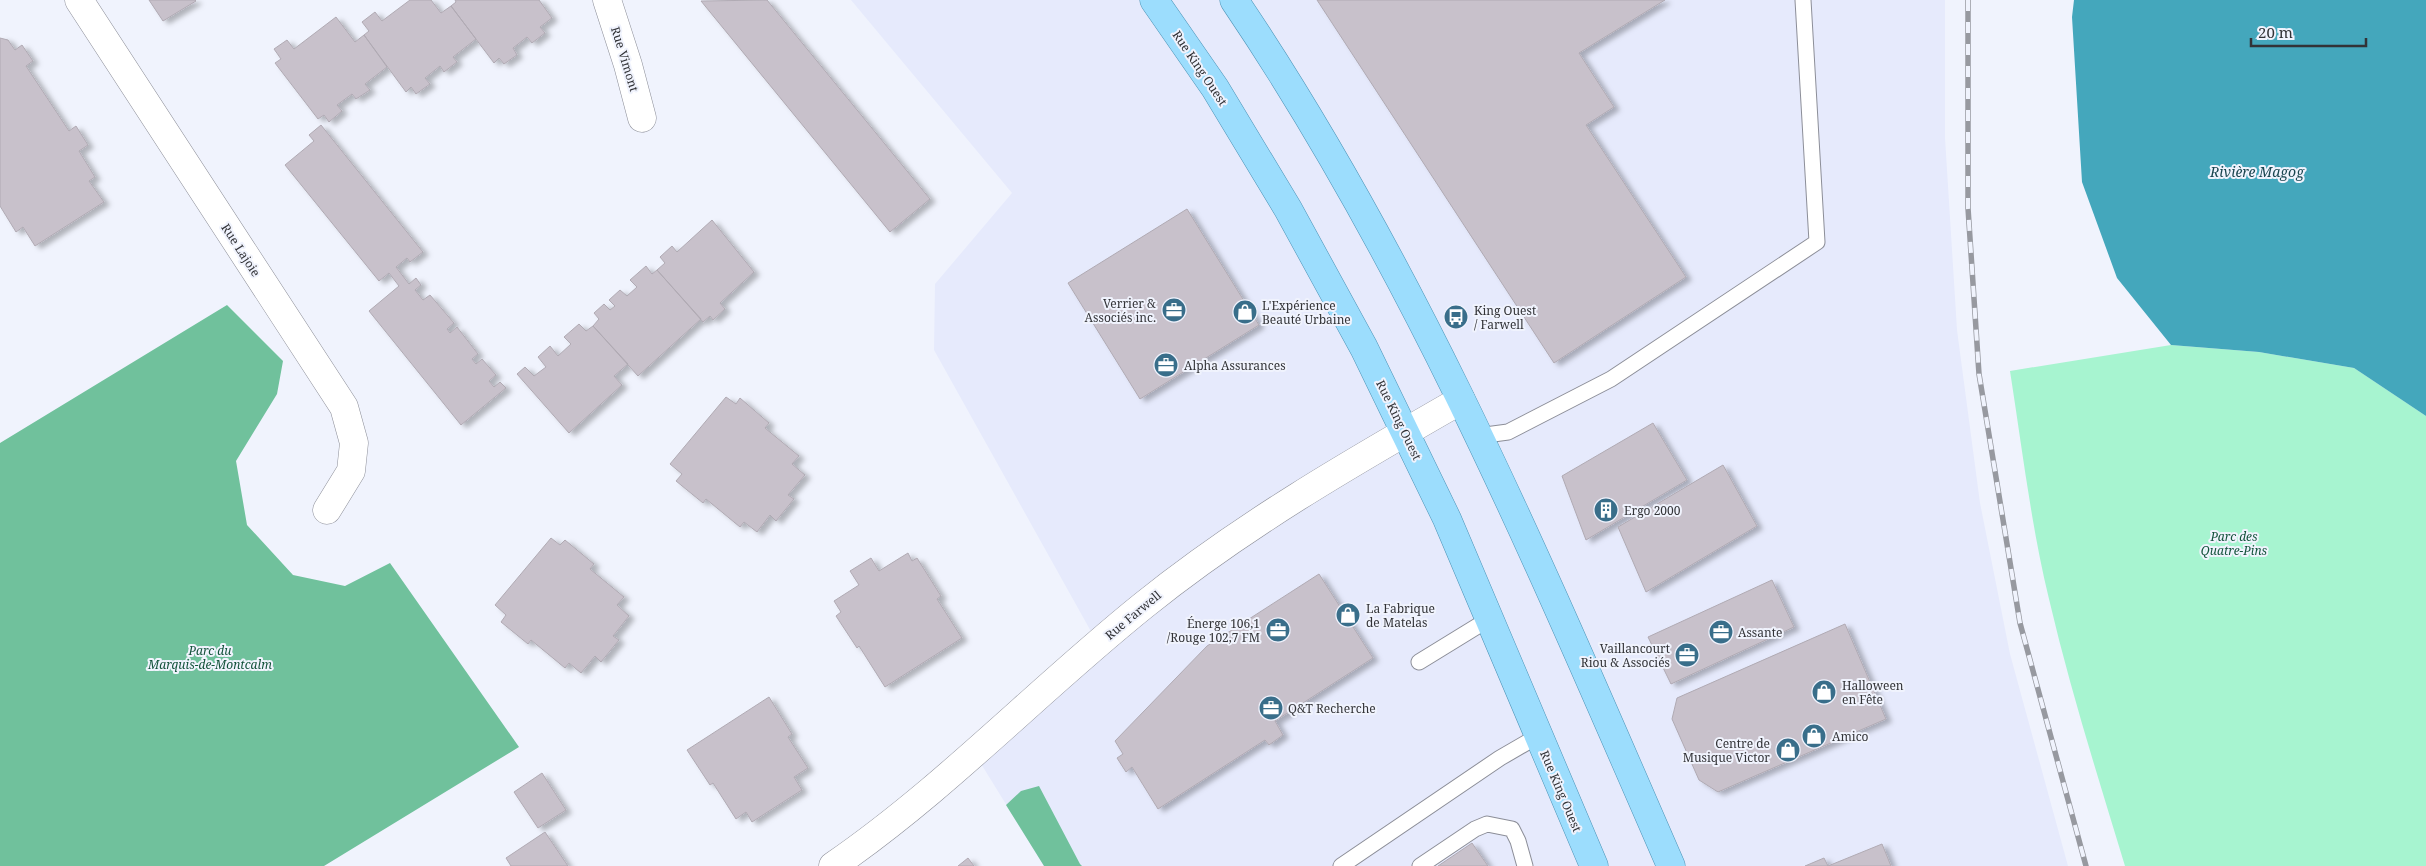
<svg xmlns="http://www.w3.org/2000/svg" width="2426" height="866" font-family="'Noto Serif',serif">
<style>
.built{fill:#e6eafc}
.green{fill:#a7f4d0}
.forest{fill:#70c19c}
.water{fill:#44a7bc}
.building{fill:#c8c1cb;stroke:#b0aab3;filter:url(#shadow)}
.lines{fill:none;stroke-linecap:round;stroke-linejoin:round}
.lane-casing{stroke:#8c8e98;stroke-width:17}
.street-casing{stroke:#8c8e98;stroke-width:29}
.primary-casing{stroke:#4c93b6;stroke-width:29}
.lane{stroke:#fff;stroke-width:15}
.street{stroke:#fff;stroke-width:28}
.primary{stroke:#9cddfd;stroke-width:28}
.rail-casing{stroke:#9799a0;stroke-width:5.5}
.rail{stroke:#f0f3fd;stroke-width:4;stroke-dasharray:11;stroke-linecap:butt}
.labels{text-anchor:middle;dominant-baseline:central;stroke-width:4;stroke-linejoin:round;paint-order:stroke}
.street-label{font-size:12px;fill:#323337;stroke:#f0f3fd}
.poi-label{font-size:12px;fill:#323337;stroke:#f0f3fd;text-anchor:start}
.park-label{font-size:12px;font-style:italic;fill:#12523a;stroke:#f0f3fd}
.water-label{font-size:14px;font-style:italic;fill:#1a4650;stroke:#f0f3fd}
</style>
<defs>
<filter id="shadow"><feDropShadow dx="5.5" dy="3" stdDeviation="2.5" flood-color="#0004"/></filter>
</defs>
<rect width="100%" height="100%" fill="#f0f3fd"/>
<path class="built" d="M851 0H1945V138L1957 330 1980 503 2010 654 2068 866H1044L975 754 1098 644 934 350 935 284 1012 193Z"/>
<path class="green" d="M2171 345 2259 352 2354 368 2426 416V866H2125C2098 777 2070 689 2049 599 2031 525 2022 447 2010 371Z"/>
<path class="forest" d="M227 305 283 361 277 394 236 461 247 525 293 575 345 586 390 563 519 747 324 866H0V443Z
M1039 786 1080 864 1082 866H1044L1006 805 1021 791Z"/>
<path class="water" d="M2074 0H2426V416L2354 368 2259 352 2171 345 2117 278 2082 182 2072 17Z"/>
<path class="building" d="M149 0H195L196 1 163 21Z
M410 0H431L441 13 451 6 476 39 453 57 457 62 444 72 440 66 425 78 430 84 416 94 411 87 406 92 364 35 369 31 362 22 375 12 382 21Z
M455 0H539L552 18 540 27 545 33 532 43 527 37 513 48 517 55 504 64 499 58 494 63 451 6 456 2Z
M767 0 930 199 890 232 701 1Z
M1317 0H1665L1579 53 1614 107 1586 125 1686 277 1554 363Z
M336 17 355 42 364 35 387 67 365 84 370 90 356 99 352 94 337 105 342 111 329 122 324 115 318 119 275 63 281 59 274 49 287 40 294 49Z
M0 38 8 40 15 50 22 45 33 61 26 66 69 131 76 126 88 145 79 151 95 177 89 181 104 202 35 246 23 227 16 232 0 206Z
M321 125 423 252 410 262 407 258 396 267 409 284 416 278 421 285 415 290 423 300 430 295 454 323 447 329 450 333 457 327 478 354 472 359 476 364 482 359 496 375 489 381 494 387 500 382 506 388 461 425 369 311 399 286 389 273 379 281 285 165 314 141 309 135Z
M1187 209 1259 325 1140 399 1068 283Z
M712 220 754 272 720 303 725 309 713 320 710 316 703 322 657 270 665 263 660 257 672 246 677 252Z
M646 266 652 274 657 270 701 319 638 376 593 326 599 319 594 313 604 304 610 310 615 306 609 300 620 290 627 296 637 287 630 280Z
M579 324 586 331 593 326 628 364 614 376 622 385 569 433 517 374 525 367 534 376 546 367 538 357 550 346 558 356 571 344 564 337Z
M726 397 736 404 740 398 769 423 765 428 799 456 792 464 805 475 788 495 794 499 776 521 770 515 757 532 744 522 740 527 706 499 703 503 676 481 682 474 670 464Z
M1653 423 1687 480 1586 540 1562 476Z
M1723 465 1757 526 1646 592 1618 527Z
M551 538 560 545 565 540 594 564 590 569 624 597 617 605 629 616 613 636 619 640 601 662 595 656 581 673 569 663 565 668 531 640 528 644 501 622 506 615 495 605Z
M908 553 912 561 917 558 941 596 937 599 962 638 885 687 859 646 857 648 836 616 841 612 834 601 859 585 850 571 871 558 879 571Z
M1319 574 1373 658 1275 721 1283 735 1269 745 1265 740 1158 809 1132 767 1126 772 1117 758 1123 754 1115 741 1207 646Z
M1772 580 1794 627 1671 684 1648 637Z
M1845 624 1886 719 1718 792 1699 780 1672 719 1677 698Z
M769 697 792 734 788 737 808 768 794 777 802 790 752 822 746 812 736 819 713 783 710 785 687 750Z
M542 773 566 810 538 828 514 792Z
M545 832 568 866H511L506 858Z
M1472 843 1488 866H1438Z
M1882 844 1891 866H1805L1824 858 1828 866Z
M968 858 974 866H958Z"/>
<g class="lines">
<defs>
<path id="lane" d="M1478 436 1508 432 1611 379 1817 242 1803 0
M1419 662 1489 619
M1341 866 1500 758 1538 736
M1420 866 1475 829 1487 824 1512 829 1518 841 1525 866"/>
<path id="street" d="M79 0 344 407 354 443 351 471 327 510
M607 0 628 65 642 118
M833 866C945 789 1038 690 1144 605 1242 526 1351 463 1461 400"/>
<path id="primary" d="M1154 0 1215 88 1288 209 1364 348 1447 519 1594 866
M1234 0C1416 269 1542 570 1671 866"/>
</defs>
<use href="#lane" class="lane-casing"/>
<use href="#street" class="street-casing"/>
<use href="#primary" class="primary-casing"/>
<use href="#lane" class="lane"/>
<use href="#street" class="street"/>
<use href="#primary" class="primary"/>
<defs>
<path id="rail" d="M1968 0V208L1979 374 2020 623 2086 866"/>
</defs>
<use href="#rail" class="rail-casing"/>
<use href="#rail" class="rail"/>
</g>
<defs>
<symbol id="office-disc" viewBox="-11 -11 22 22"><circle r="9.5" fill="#396e8a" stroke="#f0f3fd"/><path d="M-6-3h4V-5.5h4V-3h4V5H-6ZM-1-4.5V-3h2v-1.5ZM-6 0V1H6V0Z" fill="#fff"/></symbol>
<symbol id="shop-disc" viewBox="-11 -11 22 22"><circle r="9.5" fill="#396e8a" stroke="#f0f3fd"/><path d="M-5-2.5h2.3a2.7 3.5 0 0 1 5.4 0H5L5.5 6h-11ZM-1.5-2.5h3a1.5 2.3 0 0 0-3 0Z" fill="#fff"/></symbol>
<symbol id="bus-disc" viewBox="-11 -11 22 22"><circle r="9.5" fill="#396e8a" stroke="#f0f3fd"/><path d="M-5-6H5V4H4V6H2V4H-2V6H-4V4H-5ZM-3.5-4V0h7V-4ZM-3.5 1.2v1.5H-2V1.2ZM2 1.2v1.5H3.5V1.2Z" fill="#fff"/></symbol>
<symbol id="building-disc" viewBox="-11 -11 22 22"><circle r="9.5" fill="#396e8a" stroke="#f0f3fd"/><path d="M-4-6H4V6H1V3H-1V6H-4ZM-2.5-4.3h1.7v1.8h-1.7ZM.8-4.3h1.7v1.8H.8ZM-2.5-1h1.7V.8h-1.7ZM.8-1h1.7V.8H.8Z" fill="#fff"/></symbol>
</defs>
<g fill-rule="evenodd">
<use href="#office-disc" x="1160" y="296" width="28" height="28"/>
<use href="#shop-disc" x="1231" y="298" width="28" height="28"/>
<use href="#bus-disc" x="1442" y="303" width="28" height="28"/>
<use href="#office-disc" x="1152" y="351" width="28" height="28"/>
<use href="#building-disc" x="1592" y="496" width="28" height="28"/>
<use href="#shop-disc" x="1334" y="601" width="28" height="28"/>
<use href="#office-disc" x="1264" y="616" width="28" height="28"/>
<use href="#office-disc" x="1707" y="618" width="28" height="28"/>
<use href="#office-disc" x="1673" y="641" width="28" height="28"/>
<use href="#shop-disc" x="1810" y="678" width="28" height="28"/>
<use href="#office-disc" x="1257" y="694" width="28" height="28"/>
<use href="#shop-disc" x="1800" y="722" width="28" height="28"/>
<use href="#shop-disc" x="1774" y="736" width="28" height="28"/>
</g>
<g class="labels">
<g class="street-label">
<text transform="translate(625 59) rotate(73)">Rue Vimont</text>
<text transform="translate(1200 68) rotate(56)">Rue King Ouest</text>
<text transform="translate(241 250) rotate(57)">Rue Lajoie</text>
<text transform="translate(1399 420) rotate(64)">Rue King Ouest</text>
<text transform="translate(1133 615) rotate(-40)">Rue Farwell</text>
<text transform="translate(1561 791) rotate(67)">Rue King Ouest</text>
</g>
<g class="poi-label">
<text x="1156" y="303" text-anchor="end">Verrier &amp;<tspan x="1156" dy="14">Associés inc.</tspan></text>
<text x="1262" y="305">L'Expérience<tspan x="1262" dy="14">Beauté Urbaine</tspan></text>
<text x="1474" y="310">King Ouest<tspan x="1474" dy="14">/ Farwell</tspan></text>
<text x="1184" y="365">Alpha Assurances</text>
<text x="1624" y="510">Ergo 2000</text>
<text x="1366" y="608">La Fabrique<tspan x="1366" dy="14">de Matelas</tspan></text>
<text x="1260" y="623" text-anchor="end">Énerge 106,1<tspan x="1260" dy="14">/Rouge 102,7 FM</tspan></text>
<text x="1738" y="632">Assante</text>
<text x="1670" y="648" text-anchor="end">Vaillancourt<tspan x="1670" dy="14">Riou &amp; Associés</tspan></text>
<text x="1842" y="685">Halloween<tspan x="1842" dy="14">en Fête</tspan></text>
<text x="1288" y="708">Q&amp;T Recherche</text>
<text x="1832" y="736">Amico</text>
<text x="1770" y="743" text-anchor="end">Centre de<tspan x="1770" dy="14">Musique Victor</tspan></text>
</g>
<g class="park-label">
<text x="2234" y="536">Parc des<tspan x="2234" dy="14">Quatre-Pins</tspan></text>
<text x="210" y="650">Parc du<tspan x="210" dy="14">Marquis-de-Montcalm</tspan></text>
</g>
<g class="water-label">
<text x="2257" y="171">Rivière Magog</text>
</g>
</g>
<path d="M2251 38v8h115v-8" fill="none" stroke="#323337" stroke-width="2.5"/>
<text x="2258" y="38" font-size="15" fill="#323337" stroke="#f0f3fd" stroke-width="4" paint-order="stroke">20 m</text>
</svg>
